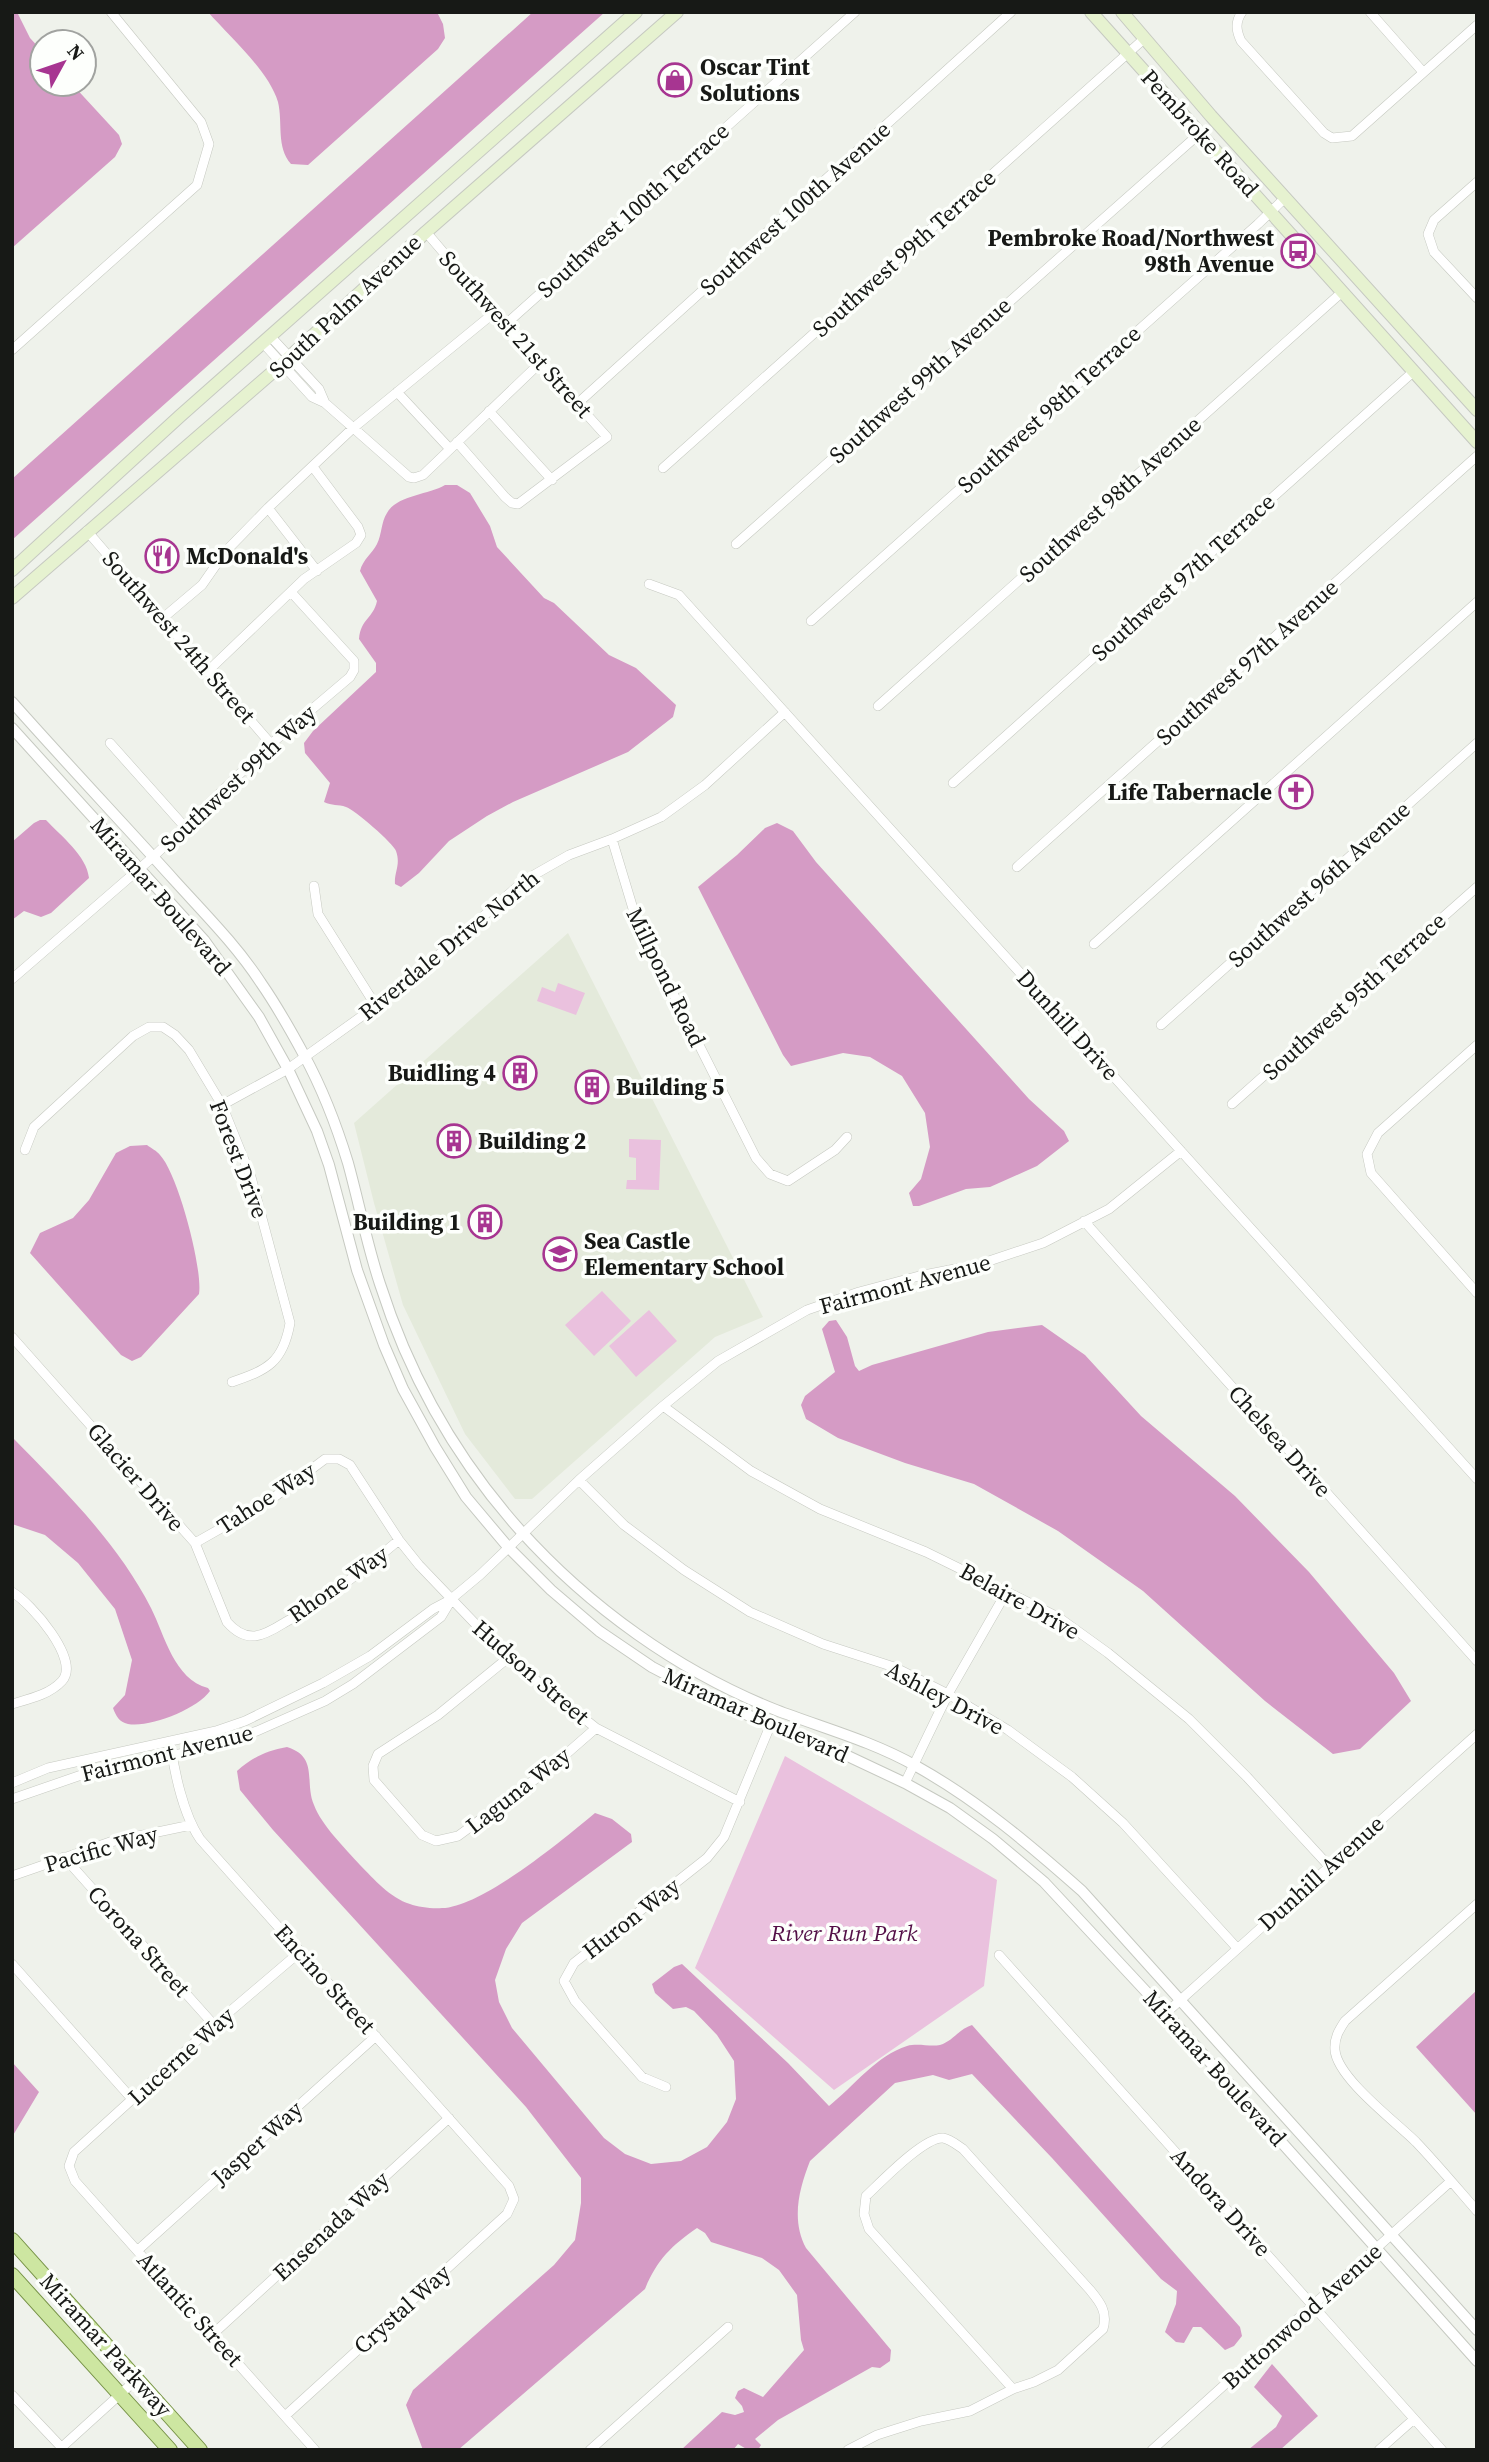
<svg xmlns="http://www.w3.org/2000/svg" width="1489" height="2462" font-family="'Source Serif 4',serif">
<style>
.built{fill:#e4eadb}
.park{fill:#eac1de}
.water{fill:#d59bc5}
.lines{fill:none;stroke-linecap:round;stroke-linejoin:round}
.minor-casing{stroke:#c6c9c1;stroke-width:10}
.tertiary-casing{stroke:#c6c9c1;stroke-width:12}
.secondary-casing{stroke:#c6c9c1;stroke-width:14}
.primary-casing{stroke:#779347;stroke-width:16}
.minor{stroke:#fff;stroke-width:9}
.tertiary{stroke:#fff;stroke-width:10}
.secondary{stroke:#e6f2d0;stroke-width:12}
.primary{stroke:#cde6a1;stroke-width:14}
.labels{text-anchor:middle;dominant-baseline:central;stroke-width:7;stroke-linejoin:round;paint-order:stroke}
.poi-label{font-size:23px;font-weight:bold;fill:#171916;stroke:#fdfffc;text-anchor:start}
.street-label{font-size:23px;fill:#171916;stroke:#fdfffc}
.park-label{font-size:23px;font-style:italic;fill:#530f47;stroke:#fdfffc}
</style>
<rect width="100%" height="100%" fill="#eff2eb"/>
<path class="built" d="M568 933 763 1317 715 1337 532 1499H515L465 1434 403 1305 374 1203 354 1123Z"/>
<path class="park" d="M558 983 585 993 576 1015 537 1001 542 987 555 992Z
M629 1139 661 1140 659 1190 626 1189 627 1180H636V1158L629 1157Z
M602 1291 631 1321 594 1356 565 1325Z
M649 1310 677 1341 636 1377 609 1346Z
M785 1756 997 1880 984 1986 834 2090 695 1968Z"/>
<path class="water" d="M12 12H17L30 38 42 51V84H72L119 135 122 144 115 157 12 248Z
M208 12H437L443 24 445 38 438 49 308 165 291 164C276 147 283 123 278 102 269 71 229 36 208 12Z
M533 12H605L12 540V479Z
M445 485H457L470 493 490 526 497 547 544 598 554 603 609 655 636 668 676 705 673 717 628 752 513 802 487 816 449 841 419 873 401 887 395 884C394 872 401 865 396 851 394 844 354 809 346 807 338 804 332 806 324 802L330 783 305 753 304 743 313 731 376 672V663L359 639C361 618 373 619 377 601L360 571C363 559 372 554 377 544 382 534 381 522 387 513 397 495 428 495 445 485Z
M40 820H46C61 836 87 856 89 878L51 913 41 917 24 911 12 920V842L34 823Z
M777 823 793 831 816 862 1029 1099 1064 1131 1069 1141 1037 1166 990 1187 966 1189 919 1206H913L909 1193 921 1179 930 1147 925 1113 902 1076 870 1057 843 1053 791 1066 783 1055 698 887 737 855 765 828Z
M147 1145C151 1148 157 1151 160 1155 178 1174 203 1269 199 1294L141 1357 132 1361 121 1355 30 1253 40 1233 73 1218 89 1200 116 1153 130 1146Z
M836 1320 847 1337 855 1366 859 1371 872 1365 988 1332 1042 1325 1085 1355 1141 1416 1235 1496 1309 1572 1394 1673 1411 1701 1360 1749 1333 1754 1265 1701 1143 1591 1058 1531 974 1484 905 1463 838 1438 806 1419 801 1405 805 1396 835 1372 822 1329 829 1321Z
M12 1437C63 1489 118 1543 151 1608 165 1636 174 1679 208 1688L210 1691C197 1709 150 1728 128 1724 119 1722 116 1716 113 1708L125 1695 132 1660 115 1609 78 1563 45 1535 12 1524Z
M287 1747C319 1757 304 1782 314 1805 322 1826 345 1848 360 1865 374 1879 390 1898 410 1904 418 1907 433 1909 442 1908 482 1907 564 1839 595 1813L612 1819 631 1834 632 1842 522 1923 506 1949 495 1980 499 2002 512 2028 604 2138 625 2154 651 2164 681 2161 707 2147 727 2122 736 2099 734 2061 717 2035 694 2011 686 2007 673 2009 655 1993 652 1984 674 1967 682 1964 788 2063 829 2106C853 2087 877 2055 907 2046 918 2043 930 2047 940 2045 953 2041 959 2029 972 2025L1240 2327 1242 2336 1234 2346 1225 2350 1201 2327H1193L1184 2343 1176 2342 1165 2332 1176 2304 1177 2291 1161 2279 1052 2158 972 2074 949 2080 933 2075 895 2083 810 2161C799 2189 791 2220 806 2248L891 2350 890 2361 880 2368 872 2367 778 2420 755 2439 761 2445 758 2450H748L738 2444 733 2450H681L722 2412 735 2415 744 2412 742 2406 735 2398 738 2391 744 2388 763 2397 804 2350 801 2340 797 2295 779 2270 762 2258 711 2242 705 2233 697 2228C671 2246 657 2260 645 2289L458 2450H423L406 2405 413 2390 554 2265 575 2240 581 2203V2178L526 2107 273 1830 240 1790 237 1771C253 1757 266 1751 287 1747Z
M1477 1990V2115L1416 2047Z
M12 2062 39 2092 12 2137Z
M1272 2364 1318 2416 1280 2450H1248L1276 2427 1282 2416 1254 2387Z"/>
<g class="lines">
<defs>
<path id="minor" d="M1242 12C1235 22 1236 30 1241 41L1324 133 1332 138 1352 136 1477 25
M1370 12 1423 72
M1477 182 1434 220 1428 234 1434 252 1477 298
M426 232 489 306 607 437 518 504 512 503 505 497 457 442
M506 324 855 12
M271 337 319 389 325 403
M263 343 312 397 325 403 409 477 414 478 423 475 541 362
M12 350 197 185 209 144 201 122 111 12
M397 392 450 449
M578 403 1011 12
M489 411 552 480
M663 468 1145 38
M268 508 317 571
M87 531 271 744
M736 544 1199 134
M649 584 679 595 1477 1479
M163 618 202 585 225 552 268 508 352 429 495 312
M811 621 1258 224 1286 197
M209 670 304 579 356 543 361 535 358 527 313 467
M878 706 1341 293
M110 743 184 826
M953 783 1413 372
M612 839 637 922 756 1158 770 1174 788 1181 835 1150 847 1137
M1017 867 1477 456
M314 886 318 914 376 1006
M1094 944 1477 602
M12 979 153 857 271 744 350 677 354 670V661L291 592
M1161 1025 1477 743
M1477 1045 1378 1133 1367 1154 1371 1173 1477 1293
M1232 1104 1477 887
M222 1105 288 1069 376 1006 419 972 525 880 569 855 612 839 661 817 705 785 785 712
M25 1150 34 1127 133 1036 149 1027H163L175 1035 189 1050 222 1105 251 1177 290 1323C283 1363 267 1370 232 1382
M1084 1221 1477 1661
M12 1337 195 1543 227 1622C234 1630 243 1637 255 1636 265 1635 276 1628 284 1623 326 1600 362 1571 399 1540
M663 1406 751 1471 820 1509 926 1552 1058 1617 1108 1653 1189 1719 1247 1777 1328 1865
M579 1480 624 1525 684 1570 750 1612 823 1644 894 1667 948 1694 1008 1730 1072 1777 1123 1823 1237 1948
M195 1543 269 1501 325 1459H339L350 1465 399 1540 419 1565 508 1658 596 1728 740 1802
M12 1592C31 1603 81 1660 62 1681 49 1695 29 1699 12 1704
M508 1658 438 1715 378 1754 373 1766 374 1780 422 1835 436 1841 458 1836 549 1769 596 1728
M170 1741C174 1770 183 1814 200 1839L509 2186 514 2199 507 2214 285 2416
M12 1783 48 1768 216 1731 245 1721 323 1683 370 1656 433 1609 450 1600 480 1575 579 1480 663 1406 718 1361 807 1310 859 1292 919 1276 980 1264 1043 1243 1109 1209 1181 1151
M905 1783 948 1694 1007 1591
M12 1799 90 1772 199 1750 257 1731 325 1701 353 1684 441 1617 450 1602
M64 1857 214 2025
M12 1876 110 1842 191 1825
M1477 1904 1345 2021C1339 2030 1334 2038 1335 2050 1337 2078 1396 2122 1416 2142 1437 2164 1457 2188 1477 2211
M301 1951 214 2025 74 2152 69 2166 75 2181 315 2450
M999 1955 1442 2450
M12 1964 132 2099
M1166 2013 1477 1734
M666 2087 642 2077 575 2001 564 1981 574 1963 707 1858 724 1837 770 1726
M138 2250 376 2036
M213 2334 449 2118
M12 2395 64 2450
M62 2447 137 2379
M590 2450 728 2327
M848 2450 877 2435 921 2421 970 2411 1013 2389 1034 2382 1058 2370 1103 2329C1108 2312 1100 2302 1090 2290L963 2149C957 2145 950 2139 943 2138 924 2137 881 2182 866 2196L864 2214 869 2229 1013 2389
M1152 2450 1451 2181
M1379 2450 1414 2419"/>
<path id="tertiary" d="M12 702C66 763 121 821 175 881 205 914 237 946 261 983 277 1006 291 1031 304 1055 322 1088 337 1127 348 1163 359 1203 367 1245 380 1284 409 1375 456 1458 519 1529 589 1607 678 1671 776 1710 823 1728 872 1741 916 1766 977 1800 1029 1844 1082 1891L1477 2330
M12 728 204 940 259 1017 288 1069 317 1131 329 1165 357 1270 384 1345 403 1389 435 1447 466 1497 508 1547 551 1590 599 1631 652 1667 730 1708 835 1750 905 1783 950 1808 993 1839 1044 1882 1166 2013 1477 2361"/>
<path id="secondary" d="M1091 12 1477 442
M1122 12 1211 116 1477 410
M12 570 180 416 636 12
M12 598 282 364 426 232 677 12"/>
<path id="primary" d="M12 2240 200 2450
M12 2275 170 2450"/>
</defs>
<use href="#minor" class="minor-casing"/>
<use href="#tertiary" class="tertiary-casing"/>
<use href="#secondary" class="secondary-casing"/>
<use href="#primary" class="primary-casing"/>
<use href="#minor" class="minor"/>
<use href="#tertiary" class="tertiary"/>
<use href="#secondary" class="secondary"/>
<use href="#primary" class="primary"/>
</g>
<defs>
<symbol id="shop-ring" viewBox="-11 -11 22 22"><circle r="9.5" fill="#fdfffc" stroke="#a73591" stroke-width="1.5"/><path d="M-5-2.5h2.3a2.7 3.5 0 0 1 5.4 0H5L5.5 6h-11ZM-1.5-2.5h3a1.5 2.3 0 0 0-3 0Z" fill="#a73591"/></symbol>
<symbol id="bus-ring" viewBox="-11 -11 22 22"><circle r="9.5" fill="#fdfffc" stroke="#a73591" stroke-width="1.5"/><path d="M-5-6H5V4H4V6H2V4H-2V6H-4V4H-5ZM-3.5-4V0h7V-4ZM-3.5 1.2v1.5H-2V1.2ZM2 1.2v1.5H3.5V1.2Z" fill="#a73591"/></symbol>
<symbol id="restaurant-ring" viewBox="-11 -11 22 22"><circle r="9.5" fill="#fdfffc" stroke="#a73591" stroke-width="1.5"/><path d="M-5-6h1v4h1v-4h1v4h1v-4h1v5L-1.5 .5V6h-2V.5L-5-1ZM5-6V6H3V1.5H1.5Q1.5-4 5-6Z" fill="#a73591"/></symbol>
<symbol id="church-ring" viewBox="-11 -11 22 22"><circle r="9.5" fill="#fdfffc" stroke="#a73591" stroke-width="1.5"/><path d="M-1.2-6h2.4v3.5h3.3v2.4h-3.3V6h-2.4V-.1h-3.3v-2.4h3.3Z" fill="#a73591"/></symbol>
<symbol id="building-ring" viewBox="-11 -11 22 22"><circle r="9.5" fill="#fdfffc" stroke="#a73591" stroke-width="1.5"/><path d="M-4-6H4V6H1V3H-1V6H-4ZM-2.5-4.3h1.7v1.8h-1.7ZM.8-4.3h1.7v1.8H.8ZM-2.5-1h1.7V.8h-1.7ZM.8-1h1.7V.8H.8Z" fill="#a73591"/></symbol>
<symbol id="school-ring" viewBox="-11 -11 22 22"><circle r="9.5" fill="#fdfffc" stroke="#a73591" stroke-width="1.5"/><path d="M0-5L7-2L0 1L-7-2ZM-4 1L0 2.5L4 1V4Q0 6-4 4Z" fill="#a73591"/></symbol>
</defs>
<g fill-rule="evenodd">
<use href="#shop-ring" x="656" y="61" width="38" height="38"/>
<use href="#bus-ring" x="1279" y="232" width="38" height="38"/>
<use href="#restaurant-ring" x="143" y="537" width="38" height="38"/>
<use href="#church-ring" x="1277" y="773" width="38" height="38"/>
<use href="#building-ring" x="501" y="1054" width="38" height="38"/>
<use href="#building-ring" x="573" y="1068" width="38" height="38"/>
<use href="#building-ring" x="435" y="1122" width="38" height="38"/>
<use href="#building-ring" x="466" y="1203" width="38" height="38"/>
<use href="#school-ring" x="541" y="1235" width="38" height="38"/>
</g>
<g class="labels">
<g class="poi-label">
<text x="700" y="67">Oscar Tint<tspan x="700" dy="26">Solutions</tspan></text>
<text x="1274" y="238" text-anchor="end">Pembroke Road/Northwest<tspan x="1274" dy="26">98th Avenue</tspan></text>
<text x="186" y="556">McDonald's</text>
<text x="1272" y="792" text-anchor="end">Life Tabernacle</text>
<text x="496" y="1073" text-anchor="end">Buidling 4</text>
<text x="616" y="1087">Building 5</text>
<text x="478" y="1141">Building 2</text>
<text x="461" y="1222" text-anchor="end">Building 1</text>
<text x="584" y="1241">Sea Castle<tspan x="584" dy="26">Elementary School</tspan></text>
</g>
<g class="street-label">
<text transform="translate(1200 133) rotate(48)">Pembroke Road</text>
<text transform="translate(795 208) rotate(-42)">Southwest 100th Avenue</text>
<text transform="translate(633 210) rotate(-42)">Southwest 100th Terrace</text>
<text transform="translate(904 253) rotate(-42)">Southwest 99th Terrace</text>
<text transform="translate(345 306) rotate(-43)">South Palm Avenue</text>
<text transform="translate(516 334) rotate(48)">Southwest 21st Street</text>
<text transform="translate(920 380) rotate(-42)">Southwest 99th Avenue</text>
<text transform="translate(1049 409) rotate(-42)">Southwest 98th Terrace</text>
<text transform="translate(1110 499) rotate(-42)">Southwest 98th Avenue</text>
<text transform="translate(1183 577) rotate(-42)">Southwest 97th Terrace</text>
<text transform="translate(179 637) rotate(49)">Southwest 24th Street</text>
<text transform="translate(1247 662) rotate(-42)">Southwest 97th Avenue</text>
<text transform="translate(238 778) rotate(-43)">Southwest 99th Way</text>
<text transform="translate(1319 884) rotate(-42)">Southwest 96th Avenue</text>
<text transform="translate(161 896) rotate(49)">Miramar Boulevard</text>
<text transform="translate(449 945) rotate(-39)">Riverdale Drive North</text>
<text transform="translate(666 977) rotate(64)">Millpond Road</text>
<text transform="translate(1354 996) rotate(-42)">Southwest 95th Terrace</text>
<text transform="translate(1068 1025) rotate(48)">Dunhill Drive</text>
<text transform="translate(239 1159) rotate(69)">Forest Drive</text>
<text transform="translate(905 1284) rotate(-15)">Fairmont Avenue</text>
<text transform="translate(1280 1441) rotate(48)">Chelsea Drive</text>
<text transform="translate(136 1477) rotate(49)">Glacier Drive</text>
<text transform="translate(266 1498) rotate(-33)">Tahoe Way</text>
<text transform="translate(338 1584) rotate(-35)">Rhone Way</text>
<text transform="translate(1020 1601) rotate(29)">Belaire Drive</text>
<text transform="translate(531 1672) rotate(41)">Hudson Street</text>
<text transform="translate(945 1698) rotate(28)">Ashley Drive</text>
<text transform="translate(756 1715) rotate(24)">Miramar Boulevard</text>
<text transform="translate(167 1753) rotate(-14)">Fairmont Avenue</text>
<text transform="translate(518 1790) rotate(-38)">Laguna Way</text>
<text transform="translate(101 1849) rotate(-16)">Pacific Way</text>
<text transform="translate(1321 1873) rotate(-42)">Dunhill Avenue</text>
<text transform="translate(631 1918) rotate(-38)">Huron Way</text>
<text transform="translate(139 1941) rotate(48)">Corona Street</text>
<text transform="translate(325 1979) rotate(48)">Encino Street</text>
<text transform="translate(181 2056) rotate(-42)">Lucerne Way</text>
<text transform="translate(1215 2068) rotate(48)">Miramar Boulevard</text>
<text transform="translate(257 2143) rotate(-42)">Jasper Way</text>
<text transform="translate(1221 2202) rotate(48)">Andora Drive</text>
<text transform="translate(331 2226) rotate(-43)">Ensenada Way</text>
<text transform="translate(190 2309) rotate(48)">Atlantic Street</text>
<text transform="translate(402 2309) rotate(-42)">Crystal Way</text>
<text transform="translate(1302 2316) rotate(-42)">Buttonwood Avenue</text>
<text transform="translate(106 2345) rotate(48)">Miramar Parkway</text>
</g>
<g class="park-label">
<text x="844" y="1933">River Run Park</text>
</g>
</g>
<rect width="1489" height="2462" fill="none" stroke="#171916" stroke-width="28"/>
<g transform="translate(63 63) rotate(50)"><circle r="33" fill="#fdfffc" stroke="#a1a3a0" stroke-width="2"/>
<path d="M0-5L12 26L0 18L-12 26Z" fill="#a73591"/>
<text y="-10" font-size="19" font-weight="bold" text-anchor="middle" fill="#171916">N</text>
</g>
</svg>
